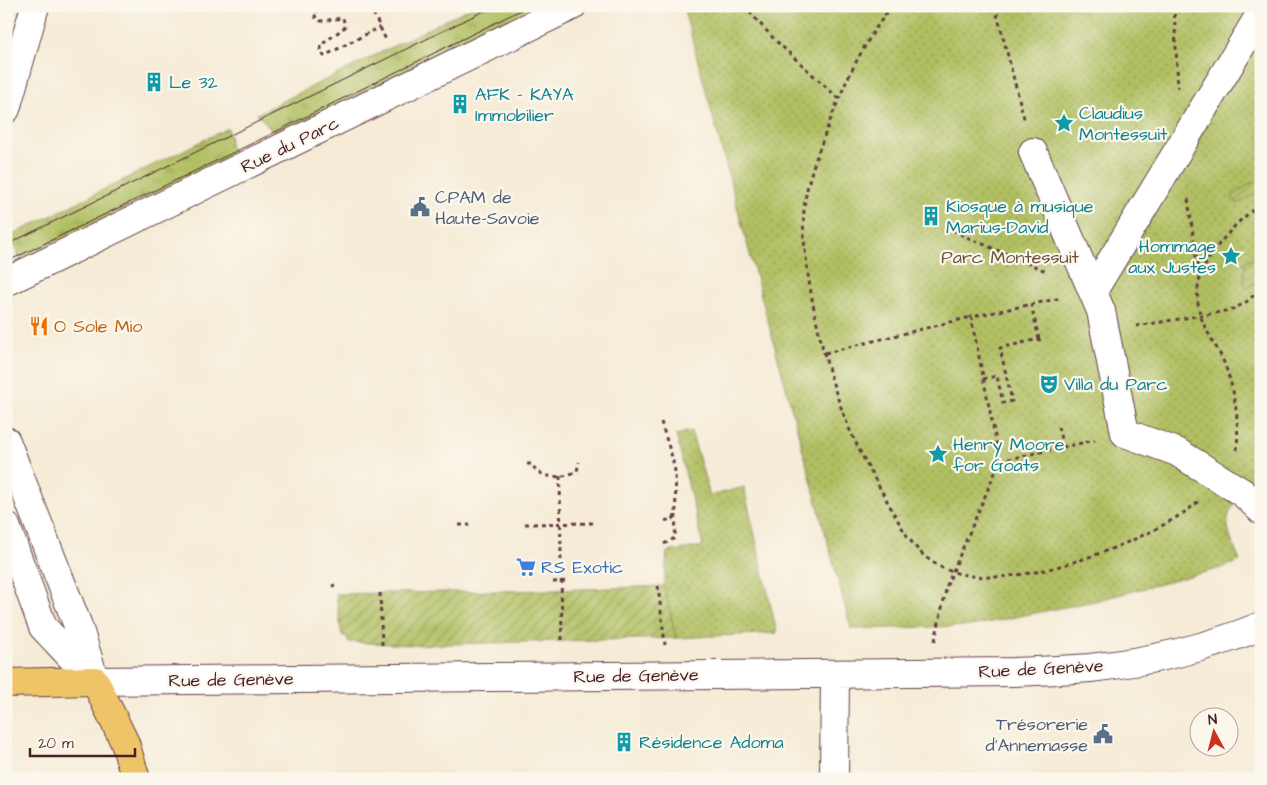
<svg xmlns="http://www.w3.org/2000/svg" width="1267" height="785" font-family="'Architects Daughter',sans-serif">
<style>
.grass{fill:url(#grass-tufts);stroke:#7d6f46}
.park{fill:url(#park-dots);stroke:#7d6f46}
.garden{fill:url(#garden-furrows);stroke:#7d6f46}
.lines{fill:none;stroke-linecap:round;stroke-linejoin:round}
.minor-casing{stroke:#643e45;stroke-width:30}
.major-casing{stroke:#643e45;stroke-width:30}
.path{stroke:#643e45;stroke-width:3;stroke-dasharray:4 4;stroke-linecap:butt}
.minor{stroke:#fff;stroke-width:28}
.major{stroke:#efc469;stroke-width:28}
.tram{stroke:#4a1f2b;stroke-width:1}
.labels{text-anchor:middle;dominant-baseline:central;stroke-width:4.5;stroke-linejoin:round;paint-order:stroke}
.culture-label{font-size:18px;fill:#0d838f;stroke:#fbf7ec;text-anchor:start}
.street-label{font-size:18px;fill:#4a1f2b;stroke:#fbf7ec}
.service-label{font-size:18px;fill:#4e5e75;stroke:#fbf7ec;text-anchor:start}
.park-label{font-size:18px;fill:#694f3c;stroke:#fbf7ec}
.food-label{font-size:18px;fill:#c56008;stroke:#fbf7ec;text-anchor:start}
.shop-label{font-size:18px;fill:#366cbe;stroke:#fbf7ec;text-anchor:start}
</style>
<defs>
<pattern id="grass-tufts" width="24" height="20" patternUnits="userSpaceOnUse" patternTransform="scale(1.25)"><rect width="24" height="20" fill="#b0bf62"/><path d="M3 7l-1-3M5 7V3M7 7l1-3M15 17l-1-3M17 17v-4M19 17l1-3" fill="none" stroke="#919b51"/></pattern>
<pattern id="park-dots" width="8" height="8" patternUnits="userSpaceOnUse" patternTransform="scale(1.25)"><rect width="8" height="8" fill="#b0bf62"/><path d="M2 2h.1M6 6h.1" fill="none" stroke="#919b51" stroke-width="1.8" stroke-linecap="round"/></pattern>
<pattern id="garden-furrows" width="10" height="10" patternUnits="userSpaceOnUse" patternTransform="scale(1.25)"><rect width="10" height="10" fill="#b0bf62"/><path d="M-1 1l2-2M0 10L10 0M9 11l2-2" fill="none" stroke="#919b51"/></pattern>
</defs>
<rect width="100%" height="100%" fill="#fbf7ec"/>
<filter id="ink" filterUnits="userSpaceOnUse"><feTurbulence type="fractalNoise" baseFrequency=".02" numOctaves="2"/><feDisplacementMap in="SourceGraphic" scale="10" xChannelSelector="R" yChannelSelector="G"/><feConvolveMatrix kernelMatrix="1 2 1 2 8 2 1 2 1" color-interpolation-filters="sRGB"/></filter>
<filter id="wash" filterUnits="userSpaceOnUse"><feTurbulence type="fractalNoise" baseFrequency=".0096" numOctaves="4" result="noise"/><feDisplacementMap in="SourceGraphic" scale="20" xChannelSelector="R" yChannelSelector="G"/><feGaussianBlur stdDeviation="1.12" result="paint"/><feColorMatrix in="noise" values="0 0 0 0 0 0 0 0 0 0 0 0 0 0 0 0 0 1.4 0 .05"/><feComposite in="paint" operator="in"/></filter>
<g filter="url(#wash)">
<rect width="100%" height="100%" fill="#f5ebd6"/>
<path class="grass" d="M474 6H538L277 135 257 114Z
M228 128 232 157 20 259 10 236Z"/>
<path class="park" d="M683 6H1261V480C1248 485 1230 505 1228 519 1226 533 1235 548 1240 561L1221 568 1095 601 971 626 851 629Z
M691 431 710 496 744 487 777 633 676 638 664 586 667 552 703 546 676 435Z"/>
<path class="garden" d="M1261 180V191L1237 204 1232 196 1249 184Z
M1261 252V280L1246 288 1244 280 1245 262Z
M664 586 676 638 414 645 348 642 347 636H342L336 594 553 590Z"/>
</g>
<g filter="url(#ink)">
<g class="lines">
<defs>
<path id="minor" d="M6 109 35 6
M1033 152 1101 311 1125 433 1177 452 1243 493 1261 510
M6 282 572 6
M1093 291 1261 13
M6 441 78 626 95 681
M6 526 43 627 92 679
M95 681 1013 672C1039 671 1064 670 1090 668 1146 662 1208 648 1261 626
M834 779 835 674"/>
<path id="major" d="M6 683 95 681 125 743 136 779"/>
</defs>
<use href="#minor" class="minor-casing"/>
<use href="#major" class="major-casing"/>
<path class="path" d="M326 6 314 12 316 18 321 21 343 18 345 27 321 45V50L324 56 380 27
M370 6 386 40
M744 6 775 40 838 98
M892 6C861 45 841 90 824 137 815 161 806 184 804 210 802 234 806 257 809 281 817 331 830 382 849 428 860 453 873 476 886 499 899 522 911 549 934 563 956 578 991 579 1017 575 1068 569 1159 535 1198 502
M995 6 1025 122
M1174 6 1178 88
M1188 199 1199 277
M953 230 964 236 1048 272
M1031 304 1039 339
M1136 326 1216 313 1233 309 1245 303 1261 289
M825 353 971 317
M983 379 997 376 1003 403 1012 401 1000 348 1039 339 1040 342
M661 422 672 457 675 471 676 514 673 519 663 521
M1058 427 1063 447
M1237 450C1239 422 1236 395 1226 368 1220 350 1207 335 1201 317 1191 285 1204 261 1224 238 1235 225 1246 214 1261 205
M1000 461 1095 440
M527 464H532C539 480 564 479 577 471L579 462
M560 476 562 644
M525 524 596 523
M459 525H470
M664 544 675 538 676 515
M553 582 569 581
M332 586 335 585
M658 586 665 645
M380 593 382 645
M935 641 947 585 1000 461 971 317 1061 298"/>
<use href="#minor" class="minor"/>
<use href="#major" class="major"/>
<path class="tram" d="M6 245 494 6
M6 262 253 143 529 6"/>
</g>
</g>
<defs>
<symbol id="building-bare" viewBox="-9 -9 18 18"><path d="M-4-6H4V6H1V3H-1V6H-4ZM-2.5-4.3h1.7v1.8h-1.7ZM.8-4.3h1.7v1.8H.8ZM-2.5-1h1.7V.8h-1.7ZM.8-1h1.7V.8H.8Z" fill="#0f9aa8" stroke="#fbf7ec" stroke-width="2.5" paint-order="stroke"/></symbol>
<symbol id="sight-bare" viewBox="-9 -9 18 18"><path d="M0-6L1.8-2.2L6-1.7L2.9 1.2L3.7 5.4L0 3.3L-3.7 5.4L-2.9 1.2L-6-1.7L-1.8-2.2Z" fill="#0f9aa8" stroke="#fbf7ec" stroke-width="2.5" paint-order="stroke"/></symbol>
<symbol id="civic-bare" viewBox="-9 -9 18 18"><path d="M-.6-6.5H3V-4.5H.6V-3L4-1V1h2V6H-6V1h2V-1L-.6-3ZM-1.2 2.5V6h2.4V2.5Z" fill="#5c6f8a" stroke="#fbf7ec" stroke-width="2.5" paint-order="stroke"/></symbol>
<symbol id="restaurant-bare" viewBox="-9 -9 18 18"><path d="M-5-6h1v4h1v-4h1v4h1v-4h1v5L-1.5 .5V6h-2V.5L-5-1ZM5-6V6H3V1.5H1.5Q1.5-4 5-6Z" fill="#e8710a" stroke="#fbf7ec" stroke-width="2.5" paint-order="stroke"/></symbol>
<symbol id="theatre-bare" viewBox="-9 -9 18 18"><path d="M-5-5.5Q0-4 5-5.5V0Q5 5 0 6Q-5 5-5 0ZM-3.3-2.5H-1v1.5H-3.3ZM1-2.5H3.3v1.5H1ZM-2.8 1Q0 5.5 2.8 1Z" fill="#0f9aa8" stroke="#fbf7ec" stroke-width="2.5" paint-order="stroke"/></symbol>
<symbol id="supermarket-bare" viewBox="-9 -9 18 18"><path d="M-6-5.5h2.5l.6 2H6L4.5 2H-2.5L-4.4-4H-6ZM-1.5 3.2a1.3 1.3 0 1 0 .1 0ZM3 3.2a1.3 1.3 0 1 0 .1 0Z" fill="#3f7fe0" stroke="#fbf7ec" stroke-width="2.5" paint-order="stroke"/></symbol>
</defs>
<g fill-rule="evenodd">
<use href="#building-bare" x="140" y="68" width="28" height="28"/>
<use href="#building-bare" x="446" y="90" width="28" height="28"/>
<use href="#sight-bare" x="1050" y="109" width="28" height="28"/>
<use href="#civic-bare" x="406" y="193" width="28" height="28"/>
<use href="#building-bare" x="917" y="202" width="28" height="28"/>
<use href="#sight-bare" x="1217" y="242" width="28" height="28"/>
<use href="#restaurant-bare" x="25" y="312" width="28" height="28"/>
<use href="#theatre-bare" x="1035" y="370" width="28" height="28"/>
<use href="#sight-bare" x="924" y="440" width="28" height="28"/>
<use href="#supermarket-bare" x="512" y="553" width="28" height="28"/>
<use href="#civic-bare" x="1089" y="720" width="28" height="28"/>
<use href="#building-bare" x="610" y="728" width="28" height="28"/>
</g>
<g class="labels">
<g class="culture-label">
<text x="169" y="82">Le 32</text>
<text x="475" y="94">AFK - KAYA<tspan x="475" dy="21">Immobilier</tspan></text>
<text x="1079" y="113">Claudius<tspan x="1079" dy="21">Montessuit</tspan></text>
<text x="946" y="206">Kiosque à musique<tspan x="946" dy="21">Marius-David</tspan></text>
<text x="1216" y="246" text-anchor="end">Hommage<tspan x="1216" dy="21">aux Justes</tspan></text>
<text x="1064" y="384">Villa du Parc</text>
<text x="953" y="444">Henry Moore<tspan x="953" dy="21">for Goats</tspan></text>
<text x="639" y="742">Résidence Adoma</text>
</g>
<g class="street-label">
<text transform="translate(290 145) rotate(-26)">Rue du Parc</text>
<text transform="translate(1041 669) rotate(-3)">Rue de Genève</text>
<text transform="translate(636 676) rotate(-1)">Rue de Genève</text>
<text transform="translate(231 680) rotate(-1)">Rue de Genève</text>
</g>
<g class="service-label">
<text x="435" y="197">CPAM de<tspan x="435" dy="21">Haute-Savoie</tspan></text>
<text x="1088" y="724" text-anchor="end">Trésorerie<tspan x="1088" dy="21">d'Annemasse</tspan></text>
</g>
<g class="park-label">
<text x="1010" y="257">Parc Montessuit</text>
</g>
<g class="food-label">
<text x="54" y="326">O Sole Mio</text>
</g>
<g class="shop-label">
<text x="541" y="567">RS Exotic</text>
</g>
</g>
<rect width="1267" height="785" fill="none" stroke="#fbf7ec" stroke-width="25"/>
<g transform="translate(1214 732) rotate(353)"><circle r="24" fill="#fbf7ec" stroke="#b4a19f"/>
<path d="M0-4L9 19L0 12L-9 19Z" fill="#c8321e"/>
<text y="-8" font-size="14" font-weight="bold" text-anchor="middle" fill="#4a1f2b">N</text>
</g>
<path d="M30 748v8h105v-8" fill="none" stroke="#4a1f2b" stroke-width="2.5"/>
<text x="38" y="748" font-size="15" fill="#4a1f2b" stroke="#fbf7ec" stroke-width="4" paint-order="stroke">20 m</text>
</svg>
